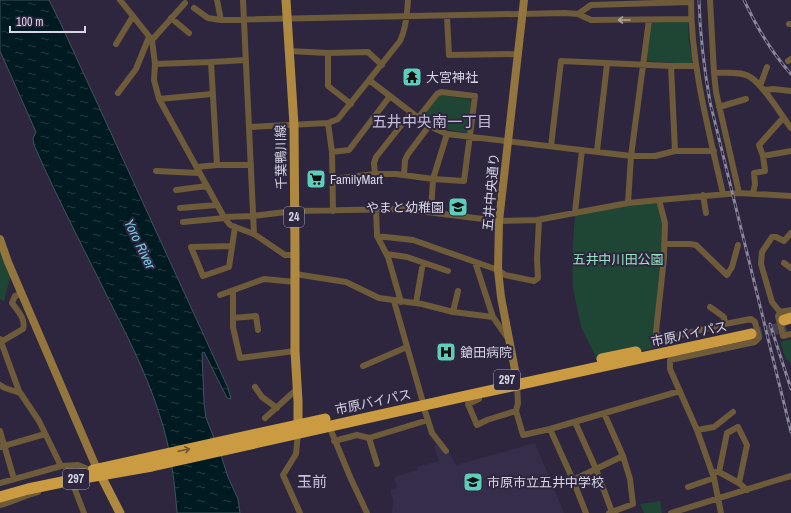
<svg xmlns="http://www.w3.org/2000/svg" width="791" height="513" font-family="'Archivo Narrow','Noto Sans JP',sans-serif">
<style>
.built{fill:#362d4b}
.green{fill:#1f4534}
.water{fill:url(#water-ripples);stroke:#41525c}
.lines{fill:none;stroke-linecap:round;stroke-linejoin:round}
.highway-tunnel{stroke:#474057;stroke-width:11;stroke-dasharray:11 5.5;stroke-linecap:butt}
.street{stroke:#6e5b3a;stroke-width:6}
.secondary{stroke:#93753e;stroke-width:8}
.primary{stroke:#b08940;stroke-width:9}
.highway{stroke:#ca9b40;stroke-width:11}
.rail-casing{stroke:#8b869a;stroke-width:3}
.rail{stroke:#2d263e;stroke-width:1.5;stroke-dasharray:4.5;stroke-linecap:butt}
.oneway{stroke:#aea5a1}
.oneway2{stroke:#6c553f}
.labels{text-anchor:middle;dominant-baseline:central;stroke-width:4;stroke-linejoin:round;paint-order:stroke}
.shield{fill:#2d263e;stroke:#a5a1b4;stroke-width:1}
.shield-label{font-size:12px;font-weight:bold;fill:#d9d6e6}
.poi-label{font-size:13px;fill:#d9d6e6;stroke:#2d263e;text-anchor:start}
.street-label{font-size:13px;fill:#d9d6e6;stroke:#2d263e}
.park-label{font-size:13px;fill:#99e4c0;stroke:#2d263e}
.water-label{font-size:14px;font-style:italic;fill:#76cce6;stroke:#2d263e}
.quarter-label{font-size:15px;fill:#c6bfde;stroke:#2d263e}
</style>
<defs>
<pattern id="water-ripples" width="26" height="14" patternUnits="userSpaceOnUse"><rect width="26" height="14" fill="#001a21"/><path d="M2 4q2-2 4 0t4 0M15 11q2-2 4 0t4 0" fill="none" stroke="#253b41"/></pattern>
</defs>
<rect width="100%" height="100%" fill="#2d263e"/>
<path class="built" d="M444 443 456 465 535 443 564 513H392L393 500 390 490 397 487 394 477 417 470 416 467 439 461 434 446Z"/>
<path class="green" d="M687 21 688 22 689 42 693 61 691 64 646 61 651 22Z
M441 95 469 99 471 102 467 133C451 131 438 128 425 119L424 115 438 97Z
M659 200 665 223 656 332 660 340V347L596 360 594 353 581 327 573 288 572 258 575 212Z
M0 238 12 271 4 301 0 299Z
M791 339V363L786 359 780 342Z
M660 501 662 513H644L640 504Z"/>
<path class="water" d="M0 0H49L60 22 228 388 231 399 227 398 204 352 202 353 204 403 206 418 221 455 228 477 238 499 240 513H177C175 485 171 453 163 426 151 384 132 345 112 306 86 253 58 200 34 145L33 138 36 132 0 51Z"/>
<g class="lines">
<path class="highway-tunnel" d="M751 334 786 327"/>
<path class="street" d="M120 0 152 40 155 64 154 80 159 99 224 217 230 225 254 234 285 255H295
M217 0 221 20
M243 0 254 234
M691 0C691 66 709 131 723 194
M710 0 714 73 716 92 739 193
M194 8 208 18 221 20 565 13 578 14 591 20 691 19
M578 14 591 5 691 2
M447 16 449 55 517 54
M171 18 189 33
M789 24H791
M152 40 185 3
M116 44 133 16
M289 51 328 53 368 52 382 65
M328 53V86L351 104
M788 61 791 59
M211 62 217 165
M155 64 211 62 246 60
M671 66 675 151
M714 73C724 73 741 71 750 77 763 84 781 115 791 128
M369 80 429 126 447 134 631 156H655L675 151H714
M760 86 767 67
M764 90 773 89 791 91
M118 93 136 69 149 37
M159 99 212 94
M719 107 746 99
M783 118 759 145 763 156 791 151
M328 123 332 152 333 211
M250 127 328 123 338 119 400 41C406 28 407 14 408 0
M551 146 561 61 671 66H696
M597 151 607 64
M332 152 349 150 390 96
M197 167 217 165H251
M156 171 199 173
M375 174 374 163 376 157 411 113
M404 175 405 160 408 154 429 126
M333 179 375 174H396L433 179 464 181 475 96 441 92 437 94 418 118
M176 190 207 186
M753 194 755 184 754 173 765 171 763 156
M703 195 706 213
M659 200 665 223 664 258 656 332 660 340 725 324 751 319 755 322 759 338 755 342 670 360V369L697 430 714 478 721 513
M628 203 631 156 649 20
M180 208 217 205
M376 209 377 236 388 257 401 302
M431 212 433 179 447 134
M575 212 582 150
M224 217 253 216 294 211 403 209 499 221 537 220 628 203 659 200 739 193 791 196
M183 222 225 218
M377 236 413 240 498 270 505 275 534 281 538 278 537 259 539 220
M664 244H690L696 245 727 275 732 267 738 245
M232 246 191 247 203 276 229 267 235 227
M387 254 407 257 448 271
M475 262 493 317 509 340
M784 263 791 268
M295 274 346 282 379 298 422 304 453 312 493 317
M233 291V327L240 358 295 351
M220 295 264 279 295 282
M394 301 422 399
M416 303 422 268
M710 307 724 317 725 324
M453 312 458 291
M780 312 772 302 761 264 762 252 772 237H776L784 241 791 233
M780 312 778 316 783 336 791 334
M780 312 791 310
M233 318 256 316 258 330
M0 339 19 391 39 421 61 466
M1 342 23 329C26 319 18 311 12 303L15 296 22 294
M363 366 407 347
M0 385 5 388 20 393
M517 385 518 403 516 411 523 435 550 429 680 391
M255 387 262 397 277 408
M479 399 468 404 477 425 487 420 516 411
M423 405 432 433 446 451
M604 413 623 456 630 479 633 504 609 513
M265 418 297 389
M575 422 596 469 612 512
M329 426 351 479 367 513
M550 429 573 480 586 513
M697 430 714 427 733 412
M0 431 14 479
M298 433 296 454 283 475 300 513
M369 438 377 464
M334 441 357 435 369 438 428 420
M0 447 45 434
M716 472H719L739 483 747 490
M719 472 727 433 738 427 747 445 739 483
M69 474 84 513
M573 480 623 456
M0 483 61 466 78 465 90 470
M688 487 714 478
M0 505C13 502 25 495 38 492
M671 513 774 481 791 476"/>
<path class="secondary" d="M0 239 8 262 97 469
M517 385 515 370 501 297 498 270 499 221 524 0"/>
<path class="primary" d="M286 0 294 125 295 255V351L298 401V432
M98 470 120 513"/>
<path class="highway" d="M784 320 791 318
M602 359 636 352
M93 470 325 419
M0 497 28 489 72 480 152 466 470 395 751 334"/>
<defs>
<path id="rail" d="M699 0C700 35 704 68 710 102L791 432
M744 0C756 26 772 53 791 74
M770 324 791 389"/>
</defs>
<use href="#rail" class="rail-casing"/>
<use href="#rail" class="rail"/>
</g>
<defs><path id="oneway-shaft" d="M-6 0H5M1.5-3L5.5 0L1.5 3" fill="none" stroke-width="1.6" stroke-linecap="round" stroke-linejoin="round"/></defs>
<use class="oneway" href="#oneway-shaft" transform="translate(624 20) rotate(180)"/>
<use class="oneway2" href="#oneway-shaft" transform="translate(184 450) rotate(-12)"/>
<defs>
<symbol id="temple-square" viewBox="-11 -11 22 22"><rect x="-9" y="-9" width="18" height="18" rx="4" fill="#5dceb9" stroke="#2d263e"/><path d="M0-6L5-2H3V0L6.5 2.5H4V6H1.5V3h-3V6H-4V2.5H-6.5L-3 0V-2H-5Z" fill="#111"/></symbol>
<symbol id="supermarket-square" viewBox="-11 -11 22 22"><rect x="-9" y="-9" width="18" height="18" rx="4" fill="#5dceb9" stroke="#2d263e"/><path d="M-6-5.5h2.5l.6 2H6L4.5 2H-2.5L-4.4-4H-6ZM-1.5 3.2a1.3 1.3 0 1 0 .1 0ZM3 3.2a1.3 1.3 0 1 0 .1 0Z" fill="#111"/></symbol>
<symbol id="school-square" viewBox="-11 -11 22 22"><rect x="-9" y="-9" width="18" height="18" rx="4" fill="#5dceb9" stroke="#2d263e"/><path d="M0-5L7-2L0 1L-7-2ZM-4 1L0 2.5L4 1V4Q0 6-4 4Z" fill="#111"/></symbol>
<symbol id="hospital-square" viewBox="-11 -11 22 22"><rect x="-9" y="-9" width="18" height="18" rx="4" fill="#5dceb9" stroke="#2d263e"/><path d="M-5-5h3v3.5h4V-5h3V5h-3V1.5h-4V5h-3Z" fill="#111"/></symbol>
</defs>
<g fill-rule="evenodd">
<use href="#temple-square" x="401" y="66" width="22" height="22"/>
<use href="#supermarket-square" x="305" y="168" width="22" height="22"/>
<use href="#school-square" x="447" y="196" width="22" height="22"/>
<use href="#hospital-square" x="435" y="341" width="22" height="22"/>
<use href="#school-square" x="462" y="471" width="22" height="22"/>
</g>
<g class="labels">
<g class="shield">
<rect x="284" y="207" width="20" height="20" rx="3"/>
<rect x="494" y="370" width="26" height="20" rx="3"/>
<rect x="63" y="469" width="26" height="20" rx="3"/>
</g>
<g class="shield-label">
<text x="294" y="217">24</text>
<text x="507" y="380">297</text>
<text x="76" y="479">297</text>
</g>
<g class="poi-label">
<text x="426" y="77">大宮神社</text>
<text x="330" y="179">FamilyMart</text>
<text x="444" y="207" text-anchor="end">やまと幼稚園</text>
<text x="460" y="352">鎗田病院</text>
<text x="487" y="482">市原市立五井中学校</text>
</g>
<g class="street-label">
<text transform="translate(281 157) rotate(-91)">千葉鴨川線</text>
<text transform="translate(491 192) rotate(-85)">五井中央通り</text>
<text transform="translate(689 334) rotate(-12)">市原バイパス</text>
<text transform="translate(373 402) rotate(-12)">市原バイパス</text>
</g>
<g class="park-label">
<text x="618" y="259">五井中川田公園</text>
</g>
<g class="water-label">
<text transform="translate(140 244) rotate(64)">Yoro River</text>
</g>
<g class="quarter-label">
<text x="432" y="121">五井中央南一丁目</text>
<text x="312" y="481">玉前</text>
</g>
</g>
<path d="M10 26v6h75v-6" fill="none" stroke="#d9d6e6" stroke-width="2"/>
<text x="16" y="26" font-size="12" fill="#d9d6e6" stroke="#2d263e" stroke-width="3" paint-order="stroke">100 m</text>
</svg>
